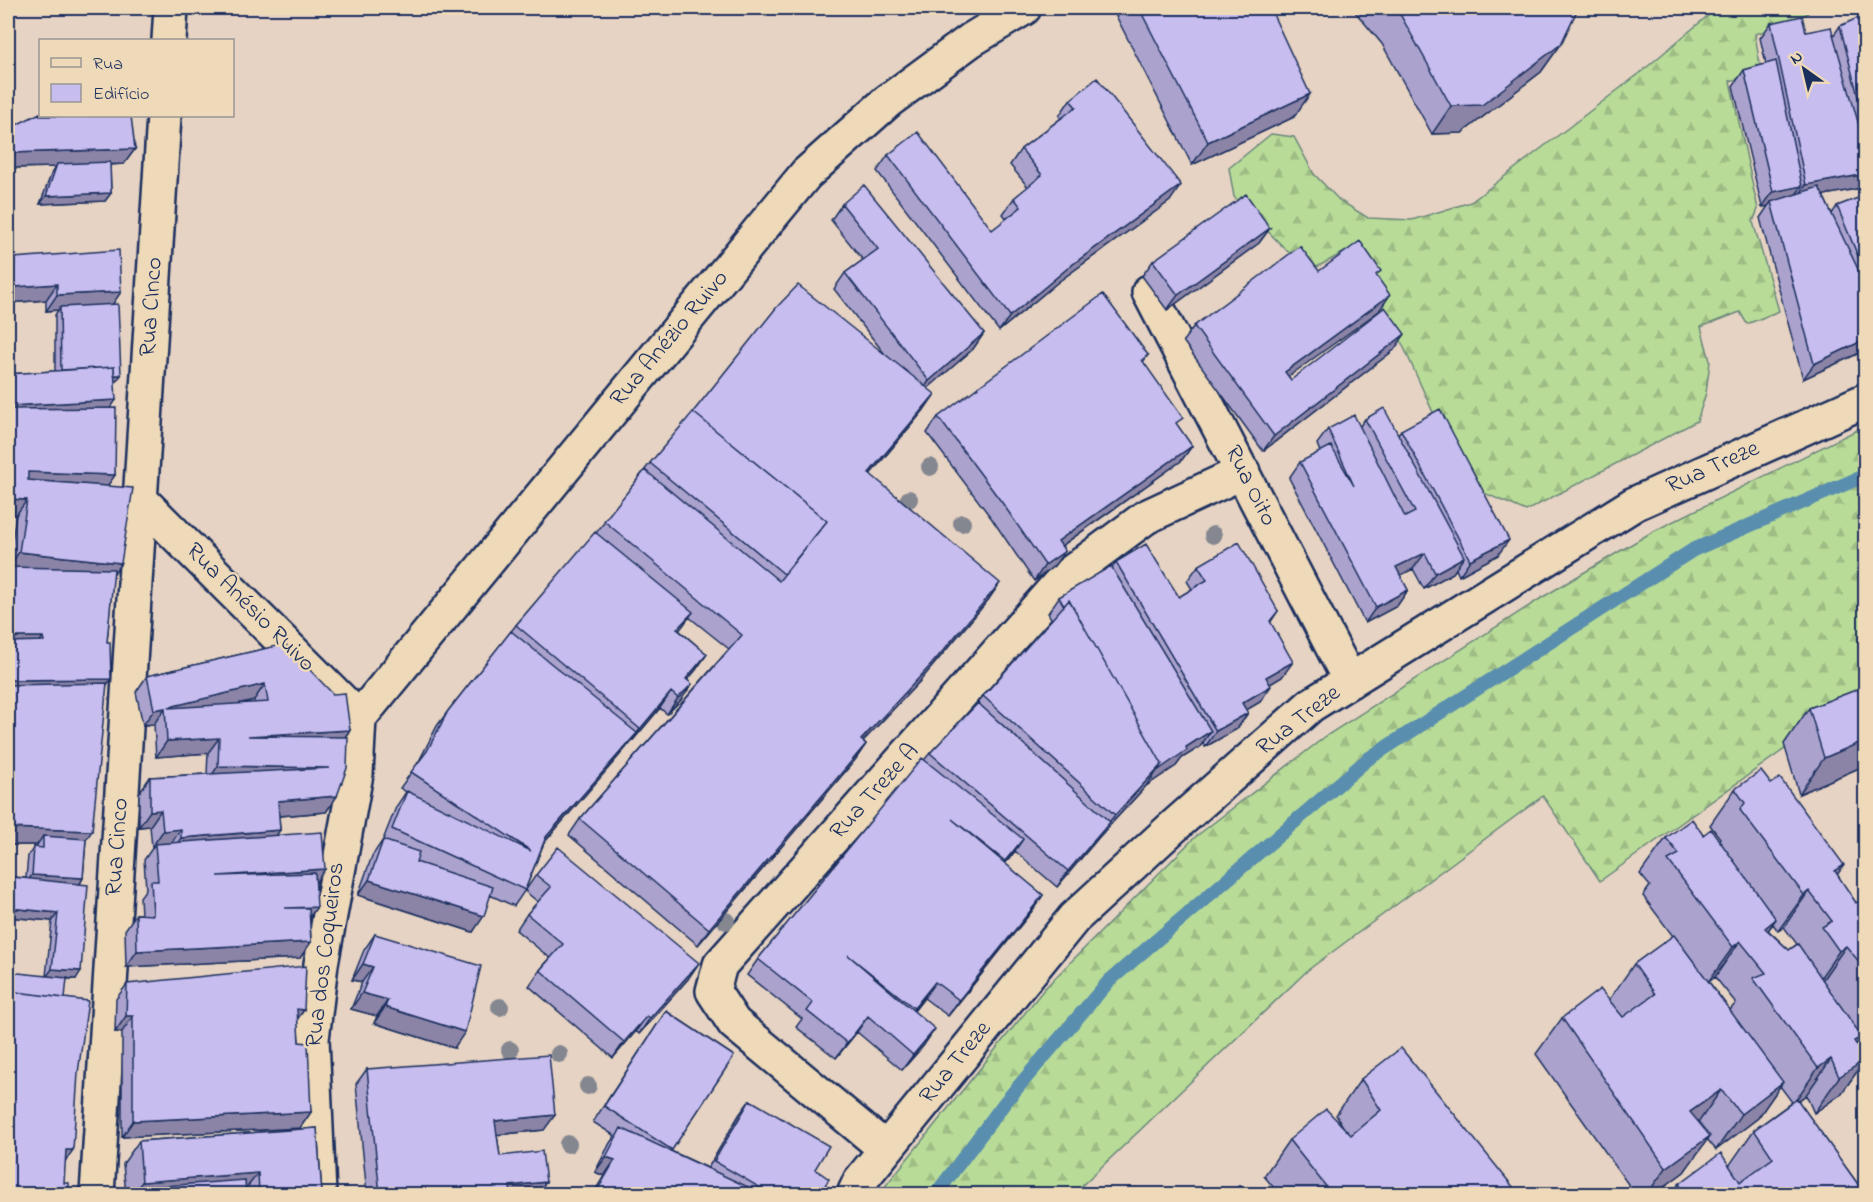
<svg xmlns="http://www.w3.org/2000/svg" width="1873" height="1202" font-family="'Indie Flower',sans-serif">
<style>
.forest{fill:url(#forest-firs);stroke:#6a867a;stroke-width:1.5}
.lines{fill:none;stroke-linecap:round;stroke-linejoin:round}
.stream{stroke:#5a8eaf;stroke-width:14}
.street-casing{stroke:#1b2f5e;stroke-width:38}
.street{stroke:#eed9b8;stroke-width:33}
.tree{fill:#848790}
.wall{fill:#aba3cd;stroke:#1b2f5e;stroke-width:1.5;fill-rule:evenodd}
.shaded-wall{fill:#8b84a7;stroke:#1b2f5e;stroke-width:1.5}
.building{fill:#c7bdee;stroke:#1b2f5e;stroke-width:1.5;fill-rule:evenodd}
.labels{text-anchor:middle;dominant-baseline:central;stroke-width:5;stroke-linejoin:round;paint-order:stroke}
.street-label{font-size:24px;fill:#1b2f5e;stroke:#eed9b8}
</style>
<defs>
<pattern id="forest-firs" width="22" height="20" patternUnits="userSpaceOnUse" patternTransform="scale(1.5)"><rect width="22" height="20" fill="#b8dc97"/><path d="M5 1l3.5 6h-7zM16 11l3.5 6h-7z" fill="#9ebd85"/></pattern>
</defs>
<rect width="100%" height="100%" fill="#e6d3c3"/>
<filter id="ink" filterUnits="userSpaceOnUse"><feTurbulence type="fractalNoise" baseFrequency=".0167" numOctaves="2"/><feDisplacementMap in="SourceGraphic" scale="12" xChannelSelector="R" yChannelSelector="G"/><feConvolveMatrix kernelMatrix="1 2 1 2 8 2 1 2 1" color-interpolation-filters="sRGB"/></filter>
<g filter="url(#ink)">
<path class="forest" d="M1717 8H1807L1808 13 1786 25 1755 34 1761 72 1730 81 1758 209 1753 222 1779 311 1747 324 1740 312 1701 327 1710 361 1706 393 1697 421 1526 511 1477 490 1454 459 1401 341 1366 276 1348 250 1308 272 1234 197 1229 168 1271 134 1294 137 1314 174 1339 200 1368 218 1412 220 1471 202 1640 73Z
M1865 426V705L1821 723 1600 881 1543 796 1308 970 1073 1194H879L1045 988 1194 838 1326 736 1543 597 1652 532Z"/>
<g class="lines">
<path class="stream" d="M936 1194 1006 1101 1109 981 1368 759 1693 550 1866 475"/>
<defs>
<path id="street" d="M169 40 171 8
M1149 292 1350 681
M140 499 359 718
M359 718 806 174 888 101 971 40 1024 8
M886 1149 734 1023 713 991 720 965 1065 577 1146 517 1243 472
M97 1194 164 116
M319 1194 312 1039 321 964 356 774 359 718
M854 1194 860 1181 1074 918 1172 828 1311 705 1634 504 1866 400"/>
</defs>
<use href="#street" class="street-casing"/>
<use href="#street" class="street"/>
</g>
<g class="tree">
<circle cx="930" cy="467" r="9"/>
<circle cx="909" cy="499" r="9"/>
<circle cx="962" cy="523" r="9"/>
<circle cx="1213" cy="535" r="9"/>
<circle cx="726" cy="921" r="9"/>
<circle cx="500" cy="1007" r="9"/>
<circle cx="510" cy="1050" r="9"/>
<circle cx="559" cy="1054" r="9"/>
<circle cx="588" cy="1086" r="9"/>
<circle cx="568" cy="1144" r="9"/>
</g>
<path class="wall" d="M1112 8H1270L1294 117 1192 165Z
M1352 8H1578L1561 44 1541 72 1462 133 1432 134 1382 44Z
M1866 20V186L1864 183 1861 188 1823 195 1832 214 1837 206 1866 195V350L1803 379 1760 218 1768 206 1762 207 1733 86 1744 70 1766 64 1760 38 1771 23 1806 32 1834 35 1840 26Z
M1070 100 1170 201 1058 282 999 331 877 171 888 155 992 230 1007 219 1003 214 1014 198 1028 187 1010 165 1021 149 1061 118 1059 116Z
M8 129 135 149 124 164 110 165 111 193 105 201 40 204 52 172 56 167 8 168Z
M842 204 984 333 973 349 928 388 924 410 870 474 989 599 920 681 863 741 866 744 855 760 698 945 569 835 580 819 729 649 689 617 679 630 707 654 687 680 681 700 667 714 660 708 629 745 628 744 544 843 525 890 514 906 490 895 473 932 358 895 372 856 383 840 396 807 406 792 400 788 418 763 437 726 448 711 516 625 596 533 650 463 884 353 834 289 845 273 863 260 831 220Z
M1270 228 1259 243 1167 310 1142 276 1153 261Z
M13 258 113 304 115 383 110 408 115 475 107 486 121 563 113 574 107 642 111 679 106 686 86 839 83 878 80 884 76 979H67L8 1194 46 976 52 921 8 917V885L13 877 26 878 28 856 34 847 37 848V845H8V567L16 515H8V374L55 371V315L58 310 46 311V300L8 303V265Z
M1194 326 1289 377 1291 380 1394 350 1263 451 1183 341Z
M1148 355 1143 362 1177 425 1192 446 1181 461 1062 546 1065 551 1054 566 1034 581 992 519 927 433 938 417Z
M1365 419 1398 434 1401 430 1498 555 1459 576 1456 569 1453 573 1424 589 1413 569 1400 575 1408 590 1397 606 1365 623 1289 478 1300 462 1320 452 1317 444 1328 429 1360 426Z
M1116 562 1179 597 1192 589 1187 581 1198 566 1278 611 1270 623 1282 677 1270 684 1260 702 1246 710 1237 729 1205 747 1203 743 1200 747 1182 758 1176 766 1146 786 1099 837 1057 887 1015 851 1005 864 1043 895 1032 911 948 1016 924 998 914 1011 924 1045 902 1070 857 1032 836 1058 796 1027 802 1019 747 975 758 959 930 753 978 703 983 696 1052 620 1048 613 1059 597 1112 568Z
M285 644 350 730 345 737 337 796 326 812 279 816 280 830 276 835 316 882 310 917 311 942 300 958 126 967 125 930 136 914H141L140 897 146 889 144 860 153 847H152L150 826 139 827V793L150 777 207 774 208 753 156 757 154 724 143 725 136 692 147 676ZM254 700V703L237 704Z
M1866 686V765L1799 794 1784 744 1809 708Z
M1735 789 1837 875 1856 903 1866 896V1051L1858 1041 1856 1044 1866 1059 1841 1094 1814 1113 1806 1095 1798 1101 1865 1194H1671L1679 1184 1729 1166 1754 1130 1792 1102 1780 1086 1758 1118 1716 1150 1707 1139 1684 1172 1654 1194H1635L1536 1054 1562 1018 1609 1000 1634 964 1673 936 1643 896 1650 886 1640 874 1666 838 1703 835 1719 840 1720 838 1710 825ZM1773 924 1778 931 1784 927 1797 944 1789 950 1768 930ZM1715 977 1736 1003 1730 1010 1709 982Z
M536 875 688 979 639 1034 636 1031 613 1058 529 986 540 970 550 958 516 930 527 914 538 902 525 891Z
M375 934 454 1048 374 1023 377 1016 351 1009 362 982 352 980 364 950Z
M127 984 304 1010 297 1019 299 1042 311 1112 300 1128 122 1137V1032H115L116 999Z
M666 1011 734 1056 671 1151 708 1168 739 1115 750 1100 815 1169 820 1194H593L604 1176 595 1172 610 1143 615 1136 593 1122Z
M367 1069 544 1130 497 1135 500 1156 537 1194H367L356 1084Z
M1361 1079 1518 1193 1517 1194H1279L1264 1176 1289 1140 1344 1128 1336 1115Z
M317 1128 322 1194H126L123 1164 139 1141Z"/>
<path class="shaded-wall" d="M1561 44 1541 72 1462 133 1432 134 1451 106Z
M1310 94 1294 117 1192 165 1208 142Z
M135 149 124 164 57 167V164L56 167 8 168V153Z
M1866 174V181L1861 188 1795 201 1806 185Z
M1181 185 1170 201 1058 282 999 331 1010 316 1069 267Z
M1802 186 1791 202H1771L1768 206 1762 207 1773 192Z
M111 193 105 201 40 204 46 196Z
M1270 228 1259 243 1167 310 1178 295Z
M57 284 46 300 8 303V296L14 287Z
M121 292 110 308 60 307 58 310 46 311 57 295Z
M1390 295 1379 311 1274 387 1285 372Z
M984 333 973 349 918 397 929 381Z
M1405 334 1394 350 1263 451 1274 436Z
M1866 339V350L1803 379 1814 364Z
M121 375 115 383 55 387 61 378Z
M935 394 924 410 858 489 869 473Z
M116 400 105 416 8 421V406Z
M1192 446 1181 461 1047 556 1058 541Z
M28 472 115 475 104 491 17 488Z
M8 499 27 500 16 515H8Z
M1509 540 1498 555 1459 576 1470 560Z
M1065 551 1054 566 1034 581 1045 565Z
M19 552 121 563 110 579 8 568Z
M1425 553 1413 569 1385 583 1396 567Z
M1464 557 1453 573 1424 589 1435 573Z
M1000 583 989 599 920 681 850 755 861 740Z
M1408 590 1397 606 1365 623 1376 607Z
M693 612 682 627 666 645 677 629Z
M8 637H43L32 653H8Z
M707 654 696 670 675 695 686 679Z
M1293 662 1282 677 1255 693 1266 677Z
M111 679 100 694 8 695V680Z
M265 684 254 700 166 721 169 707Z
M692 684 681 700 667 714 678 698Z
M1271 686 1260 702 1231 719 1242 703Z
M671 692 660 708 629 745 640 729Z
M165 708 154 724 143 725 154 710Z
M1248 713 1237 729 1205 747 1216 731Z
M350 730 339 745 248 736Z
M1211 731 1200 747 1182 758 1176 766 1146 786 1157 771 1186 747Z
M637 733 626 748 535 853 546 837Z
M219 738 208 753 156 757 167 741Z
M1866 740V765L1799 794 1824 758Z
M866 744 855 760 698 945 709 929Z
M1162 764 1146 786 1099 837 1057 887 1068 871 1115 815Z
M218 766 330 768 207 782Z
M337 796 326 812 267 817 278 801Z
M161 810 150 826 139 827 150 811Z
M8 828 92 831 81 847 43 836 37 845H8Z
M181 829 170 845 155 844 152 847 163 831Z
M280 830 269 846 170 854 181 838Z
M1023 839 1012 855 994 877 1005 861Z
M1844 865 1819 901 1835 871Z
M325 869 314 885 218 876Z
M32 875 83 878 78 887 26 883Z
M369 880 484 916 473 932 358 895Z
M1809 891 1784 927 1778 931 1804 895Z
M1043 895 1032 911 948 1016 959 1000Z
M317 907 306 922 285 908Z
M10 908 58 913 52 921 8 917V912Z
M1776 919 1751 955 1765 928Z
M1740 941 1715 977 1708 982 1733 947Z
M311 942 300 958 126 967 137 951Z
M1846 946 1821 982 1814 987 1839 951Z
M699 963 688 979 639 1034 650 1018Z
M363 964 373 967 362 982 352 980Z
M52 969 81 971 76 979 46 977Z
M935 982 924 998 903 1024 914 1008Z
M362 993 388 1000 377 1016 351 1009Z
M385 1007 465 1032 454 1048 374 1023Z
M297 1009 304 1010 293 1025Z
M126 1016H133L122 1032H115Z
M647 1016 636 1031 613 1058 624 1042Z
M868 1016 857 1032 836 1058 847 1043Z
M935 1029 924 1045 902 1070 913 1055Z
M1862 1037 1837 1072 1854 1041Z
M1831 1059 1806 1095 1793 1104 1818 1068Z
M1866 1059 1841 1094 1814 1113 1839 1077Z
M1783 1082 1758 1118 1716 1150 1741 1114Z
M1721 1090 1696 1126 1690 1112Z
M311 1112 300 1128 122 1137 133 1121Z
M555 1115 544 1130 483 1136 495 1121Z
M1710 1136 1684 1172 1654 1194H1647L1666 1168Z
M66 1150H73L62 1166Z
M606 1157 615 1160 604 1176 595 1172Z
M258 1173 242 1194 137 1188 142 1182Z
M546 1182 537 1194H504L510 1186Z"/>
<path class="building" d="M1139 8H1270L1310 94 1208 142Z
M1394 8H1578L1561 44 1482 105 1451 106 1401 16Z
M1864 15 1866 20V128L1840 26Z
M1802 16 1806 32 1831 27 1866 150V174L1806 185 1771 23Z
M1776 61 1802 186 1773 192 1744 70Z
M1097 78 1181 185 1069 267 1010 316 888 155 918 132 992 230 1021 207 1014 198 1042 175 1021 149 1076 107 1070 100Z
M40 113V116H131L135 149 8 153V129Z
M110 162 111 193 46 196 57 164Z
M864 185 984 333 929 381 845 273 878 249 842 204Z
M1819 187 1866 286V339L1814 364 1771 202Z
M1246 194 1270 228 1178 295 1153 261Z
M1866 195V275L1837 206Z
M1360 241 1381 271 1376 275 1390 295 1285 372 1291 380 1385 307 1405 334 1274 436 1194 326 1300 246 1319 271Z
M119 250 121 292 57 295V284L14 287 13 258Z
M798 285 935 394 869 473 1000 583 931 665 861 740 866 744 709 929 580 819 742 635 604 521 645 470 779 581 827 521 693 412 776 308Z
M1103 294 1148 355 1142 360 1183 418 1176 423 1192 446 1058 541 1065 551 1045 565 1003 504 938 417Z
M118 304 121 375H114V367L61 370 60 307Z
M114 367 116 400 8 406V374Z
M116 408 115 475 28 472V480L133 488 121 563 19 552 27 500 8 499V409Z
M1384 408 1464 557 1435 573 1425 553 1396 567 1408 590 1376 607 1300 462 1331 446 1354 486 1328 429 1354 415 1405 517 1415 512 1365 419Z
M1440 409 1509 540 1470 560 1401 430Z
M693 412 827 521 784 574 650 463Z
M595 532 693 612 677 629 707 654 686 679 692 684 678 698 671 692 640 729 516 625Z
M1239 542 1278 611 1270 621 1293 662 1266 677 1271 686 1242 703 1248 713 1216 731 1116 562 1146 544 1179 597 1207 580 1198 566Z
M1111 566 1211 731 1186 747 1187 750 1157 771 1162 764 1069 600 1064 606 1059 597Z
M8 567 114 569 107 642H110L111 679 8 680V642L44 641 43 637H8Z
M1069 600 1162 764 1115 815 983 696Z
M511 631 637 733 546 837 525 890 392 829 407 791 531 851 411 772 427 751 448 711Z
M285 644 333 694 345 693 350 730 248 736 348 737 347 768 337 796 278 801 280 830 181 838V829L163 831 161 810 150 811V777L330 768 218 766 219 738 167 741 165 708 154 710 147 676ZM265 684 268 702 169 708V707Z
M107 683 92 831 8 828V685Z
M1866 686V740L1824 758 1809 708Z
M978 703 1110 822 1068 871 930 753Z
M922 758 1023 839 1005 861 952 819 1043 895 959 1000 935 982 914 1008 848 955 935 1029 913 1055 868 1016 847 1043 807 1011 813 1003 758 959Z
M1761 771 1771 784 1780 778 1844 865 1835 871 1856 903 1866 896V970L1846 946 1839 951 1822 927 1832 921 1809 891 1804 895 1740 810 1745 803 1735 789Z
M1692 819 1703 835 1711 829 1776 919 1765 928 1789 950 1798 944 1862 1037 1854 1041 1866 1059 1839 1077 1831 1059 1818 1068 1753 978 1766 973 1740 941 1733 947 1668 860 1679 854 1666 838Z
M322 832 325 869 218 876 315 873 317 907 285 908H309L311 942 137 951 136 914 153 915 151 881H158L155 844Z
M43 836 86 839 83 878 32 875 34 847 43 848Z
M383 840 419 852 416 862 493 887 484 916 369 880Z
M558 847 699 963 650 1018 647 1016 624 1042 540 970 563 944 527 914 551 887 536 875Z
M13 877 88 885 81 971 52 969 58 913 10 908Z
M375 934 481 966 465 1032 385 1007 388 1000 362 993 373 967 363 964Z
M1674 935 1783 1082 1741 1114 1721 1090 1690 1112 1710 1136 1666 1168 1562 1018 1600 989 1623 1017 1655 994 1634 964Z
M306 966 304 1010 297 1009 299 1042 308 1043 311 1112 133 1121V1016H126L127 984Z
M8 972 67 978 65 998 8 991Z
M8 991 88 1001 78 1073 73 1150H66L64 1183H69V1194H8Z
M666 1011 734 1056 672 1150 604 1106Z
M1401 1048 1518 1193 1516 1194H1332L1289 1140 1326 1109 1351 1135 1381 1110 1361 1079Z
M549 1055 555 1115 495 1121 500 1156 542 1151 546 1182 510 1186 511 1194H380L367 1069Z
M1797 1099 1865 1194H1686L1679 1184 1721 1153 1740 1182 1773 1158 1754 1130Z
M750 1100 829 1146 815 1169 829 1179 820 1194H771L714 1161Z
M317 1128 322 1194H259L258 1173 142 1182 139 1141Z
M621 1128 763 1194H599L596 1193 615 1160 606 1157Z
M245 1180 246 1194H137V1188Z
M1240 1185 1248 1194H1229Z"/>
</g>
<g class="labels">
<g class="street-label">
<text transform="translate(152 307) rotate(-86)">Rua CInco</text>
<text transform="translate(670 339) rotate(-50)">Rua Anézio Ruivo</text>
<text transform="translate(1713 468) rotate(-24)">Rua Treze</text>
<text transform="translate(1250 486) rotate(63)">Rua Oito</text>
<text transform="translate(250 608) rotate(45)">Rua Anésio Ruivo</text>
<text transform="translate(1299 721) rotate(-38)">Rua Treze</text>
<text transform="translate(875 792) rotate(-48)">Rua Treze A</text>
<text transform="translate(118 847) rotate(-86)">Rua Cinco</text>
<text transform="translate(326 955) rotate(-83)">Rua dos Coqueiros</text>
<text transform="translate(956 1063) rotate(-51)">Rua Treze</text>
</g>
</g>
<rect width="1873" height="1202" fill="none" stroke="#eed9b8" stroke-width="30"/>
<rect x="15" y="15" width="1843" height="1172" fill="none" stroke="#1b2f5e" stroke-width="2" filter="url(#ink)"/>
<rect x="39" y="39" width="195" height="78" fill="#eed9b8" stroke="#9a9594" stroke-width="1.5"/>
<rect x="51" y="58" width="30" height="9" fill="#eed9b8" stroke="#9a9594" stroke-width="1.5"/>
<text x="93" y="69" font-size="18" fill="#1b2f5e">Rua</text>
<rect x="51" y="84" width="30" height="18" fill="#c7bdee" stroke="#9a9594" stroke-width="1.5"/>
<text x="93" y="99" font-size="18" fill="#1b2f5e">Edifício</text>
<g transform="translate(1804 69) rotate(326)" stroke="#eed9b8" stroke-width="4.5" paint-order="stroke">
<path d="M0-4.5L10 22L0 15L-10 22Z" fill="#1b2f5e"/>
<text y="-9" font-size="16" font-weight="bold" text-anchor="middle" fill="#1b2f5e">N</text>
</g>
</svg>
